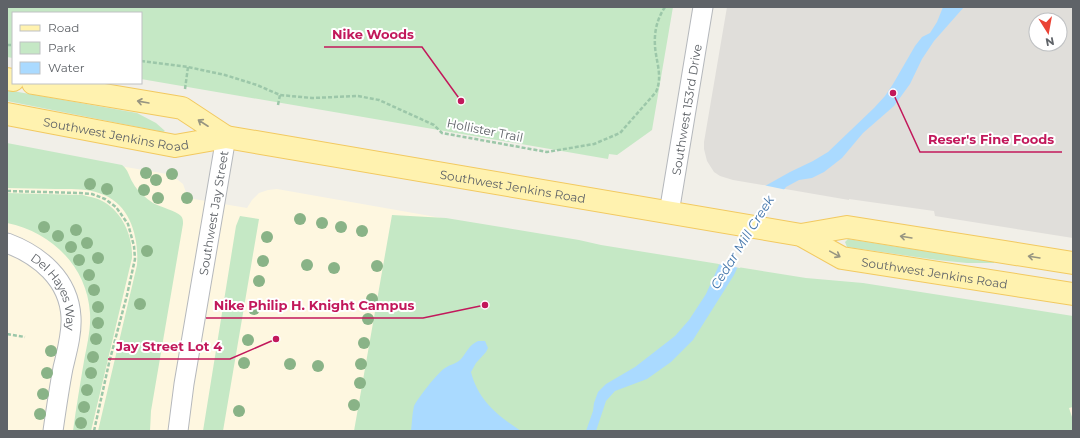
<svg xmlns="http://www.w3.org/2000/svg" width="1080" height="438" font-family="Montserrat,sans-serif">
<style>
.commercial{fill:#fef7e0}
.industrial{fill:#e0deda;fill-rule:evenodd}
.green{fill:#c5e8c5}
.water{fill:#aadaff}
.pier{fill:#f1efe8}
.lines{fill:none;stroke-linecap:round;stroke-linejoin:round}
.minor-casing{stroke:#b5b8bc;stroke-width:21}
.major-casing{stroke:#f2c960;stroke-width:24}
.path{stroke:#9cc7a9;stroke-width:2.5;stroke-dasharray:4 2;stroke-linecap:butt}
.minor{stroke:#fff;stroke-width:19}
.major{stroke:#fff2af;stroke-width:22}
.tree{fill:#89b387}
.oneway{stroke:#979581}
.labels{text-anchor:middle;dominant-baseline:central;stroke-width:4;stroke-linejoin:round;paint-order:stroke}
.street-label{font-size:12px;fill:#5f6368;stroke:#fff}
.water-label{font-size:13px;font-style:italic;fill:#4174aa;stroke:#fff}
.leader{fill:none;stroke:#c2185b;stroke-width:1.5}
.callout-dot{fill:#c2185b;stroke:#fff;stroke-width:1.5}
.callout-label{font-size:13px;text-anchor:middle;font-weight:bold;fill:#c2185b;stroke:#fff;stroke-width:4;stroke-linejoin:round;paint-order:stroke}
</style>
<rect width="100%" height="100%" fill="#f1efe8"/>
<path class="commercial" d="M7 147 167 174 173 176 183 184 188 198 247 208 252 200 259 193 268 190 277 189 595 245 1073 323V431H7Z"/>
<path class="industrial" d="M727 7H1073V238L935 216 934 211 849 199V200L733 180 720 176 714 172 707 161 704 149V142ZM1036 20H1060V44H1036Z"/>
<path class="green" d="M7 7H673L652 130 617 155 609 154 608 159 141 79V13H13V58L7 57Z
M7 90 137 113 156 123 165 131 163 132 7 101Z
M7 143 122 165C128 169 129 177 133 183 137 191 146 198 153 203 160 207 177 211 181 216 183 218 183 221 183 224L151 411 150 431H98L137 265C139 239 131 206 104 195 89 188 72 189 56 189 40 189 23 188 7 188Z
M7 193 83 195C90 197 98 198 104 202 123 213 133 237 132 258L91 431H73C76 408 80 385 84 361 87 345 91 329 90 313 87 266 51 232 7 223Z
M392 215 446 218 579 240 601 245 806 278 863 283 1073 316V407L1069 408 1072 417H1073V431H354Z
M240 216 259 219 223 431H203L236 226Z
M848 239 994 262V263H967L937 260 847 247 845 242Z"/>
<path class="water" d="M943 7H964L934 41 922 59 910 84 894 106 863 133 842 158 824 172 812 178 799 180 786 187 767 212 745 251 734 275 693 340 671 362 647 379 615 391 606 401 596 431H586L593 411 594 403 598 392 606 384 635 367 675 336 689 320 706 294 729 243 765 186 790 172 813 161 828 152 874 108 885 96 893 84 915 46 922 37 930 33 937 22Z
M478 341H485L488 348 486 352 476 363 471 372C478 400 498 416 521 431H411C412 423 412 414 414 406 417 399 438 372 445 368 451 364 456 364 461 359 467 352 469 345 478 341Z"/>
<path class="pier" d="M763 185 787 190 769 213 747 252 740 268 718 264 727 242 750 201Z"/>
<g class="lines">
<defs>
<g id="minor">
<path id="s1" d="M669 213 703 7"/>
<path id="s2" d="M7 243C39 255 69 279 71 317 72 334 67 351 63 368 59 389 56 410 53 431"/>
<path id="s3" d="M178 431 184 384 226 137"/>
</g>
<g id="major">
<path d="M7 79 13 80"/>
<path id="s4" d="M7 114 175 146 226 137 182 108 33 83"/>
<path id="s5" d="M226 137 801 235 842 258 1073 294"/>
<path d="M801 235 847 227 1073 263"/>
</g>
</defs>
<use href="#minor" class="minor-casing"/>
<use href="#major" class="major-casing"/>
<path class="path" d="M7 45H13
M141 61 188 67 225 75 257 85 280 95 312 98 358 96 379 100 434 125 442 133 547 152 594 144 620 133 656 92C663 76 656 62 655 46 654 32 657 19 665 7
M185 89 188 67
M278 105 280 95
M7 191 80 193 92 194 105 199 116 207 128 224 134 246 135 259 127 295 109 363 94 431
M7 334 25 337
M1072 412H1073
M7 426H8"/>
<use href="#minor" class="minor"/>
<use href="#major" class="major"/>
</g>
<g class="tree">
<circle cx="146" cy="173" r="6"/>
<circle cx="172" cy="174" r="6"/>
<circle cx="156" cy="180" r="6"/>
<circle cx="90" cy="184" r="6"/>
<circle cx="107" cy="189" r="6"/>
<circle cx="144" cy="190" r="6"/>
<circle cx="158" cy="198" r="6"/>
<circle cx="187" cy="198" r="6"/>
<circle cx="300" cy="219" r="6"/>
<circle cx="322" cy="223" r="6"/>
<circle cx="44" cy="227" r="6"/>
<circle cx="341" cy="227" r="6"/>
<circle cx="76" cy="230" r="6"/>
<circle cx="362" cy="231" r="6"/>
<circle cx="58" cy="236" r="6"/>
<circle cx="267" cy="237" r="6"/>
<circle cx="87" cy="243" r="6"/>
<circle cx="71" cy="247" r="6"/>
<circle cx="147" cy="251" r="6"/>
<circle cx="98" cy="258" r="6"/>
<circle cx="79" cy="260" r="6"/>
<circle cx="263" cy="261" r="6"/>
<circle cx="307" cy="265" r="6"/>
<circle cx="377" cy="266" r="6"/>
<circle cx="334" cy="268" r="6"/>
<circle cx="89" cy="275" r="6"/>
<circle cx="259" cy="281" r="6"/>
<circle cx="94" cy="290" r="6"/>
<circle cx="372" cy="299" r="6"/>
<circle cx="140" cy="304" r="6"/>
<circle cx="98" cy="307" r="6"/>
<circle cx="254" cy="309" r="6"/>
<circle cx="368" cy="319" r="6"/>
<circle cx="98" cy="323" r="6"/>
<circle cx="96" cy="339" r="6"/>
<circle cx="248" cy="340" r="6"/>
<circle cx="364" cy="343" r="6"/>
<circle cx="51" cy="351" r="6"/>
<circle cx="93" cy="357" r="6"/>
<circle cx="244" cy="363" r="6"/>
<circle cx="290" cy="364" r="6"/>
<circle cx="361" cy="364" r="6"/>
<circle cx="318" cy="366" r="6"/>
<circle cx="47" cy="373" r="6"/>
<circle cx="91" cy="373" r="6"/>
<circle cx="360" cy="383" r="6"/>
<circle cx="87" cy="390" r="6"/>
<circle cx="43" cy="394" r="6"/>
<circle cx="354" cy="405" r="6"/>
<circle cx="84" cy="407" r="6"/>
<circle cx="239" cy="411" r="6"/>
<circle cx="40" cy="414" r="6"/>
<circle cx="81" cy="423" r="6"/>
</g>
<defs><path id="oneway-shaft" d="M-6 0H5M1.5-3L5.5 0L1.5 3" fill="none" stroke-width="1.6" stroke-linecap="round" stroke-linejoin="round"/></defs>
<g class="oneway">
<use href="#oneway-shaft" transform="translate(143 102) rotate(-170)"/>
<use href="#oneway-shaft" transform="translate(203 123) rotate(-147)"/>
<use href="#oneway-shaft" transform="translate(906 237) rotate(-171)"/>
<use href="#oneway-shaft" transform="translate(835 254) rotate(29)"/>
<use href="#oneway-shaft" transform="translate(1034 257) rotate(-171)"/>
</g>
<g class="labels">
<g class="street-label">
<text stroke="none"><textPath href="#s1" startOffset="105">Southwest 153rd Drive</textPath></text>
<text transform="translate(485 130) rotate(11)">Hollister Trail</text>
<text stroke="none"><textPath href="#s4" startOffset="111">Southwest Jenkins Road</textPath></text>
<text stroke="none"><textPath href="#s5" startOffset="291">Southwest Jenkins Road</textPath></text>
<text stroke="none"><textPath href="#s3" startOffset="221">Southwest Jay Street</textPath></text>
<text stroke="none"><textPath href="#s5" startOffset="724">Southwest Jenkins Road</textPath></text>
<text stroke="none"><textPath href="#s2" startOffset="73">Del Hayes Way</textPath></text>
</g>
<g class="water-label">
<text transform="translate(742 242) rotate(-58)">Cedar Mill Creek</text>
</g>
</g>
<path class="leader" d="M461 101L422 47H324M893 93L920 152H1062M485 305L423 318H206M276 339L230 359H108"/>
<g class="callout-dot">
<circle cx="461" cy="101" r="4"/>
<circle cx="893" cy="93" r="4"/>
<circle cx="485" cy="305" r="4"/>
<circle cx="276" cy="339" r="4"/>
</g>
<g class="callout-label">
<text x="373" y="39">Nike Woods</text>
<text x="991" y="144">Reser's Fine Foods</text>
<text x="314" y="310">Nike Philip H. Knight Campus</text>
<text x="169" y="351">Jay Street Lot 4</text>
</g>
<rect width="1080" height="438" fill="none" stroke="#5f6368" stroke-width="16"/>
<rect x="12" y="12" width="130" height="72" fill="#ffffff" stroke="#bfc1c3"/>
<rect x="20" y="25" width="20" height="6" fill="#fff2af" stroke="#bfc1c3"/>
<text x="48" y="32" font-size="12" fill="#5f6368">Road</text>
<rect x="20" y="42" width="20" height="12" fill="#c5e8c5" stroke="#bfc1c3"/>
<text x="48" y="52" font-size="12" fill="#5f6368">Park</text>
<rect x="20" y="62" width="20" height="12" fill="#aadaff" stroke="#bfc1c3"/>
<text x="48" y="72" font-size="12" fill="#5f6368">Water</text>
<g transform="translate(1048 32) rotate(169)"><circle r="19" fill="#ffffff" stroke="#bfc1c3"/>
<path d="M0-3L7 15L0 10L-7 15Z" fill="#ea4335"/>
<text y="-6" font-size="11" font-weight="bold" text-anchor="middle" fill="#5f6368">N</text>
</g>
</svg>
